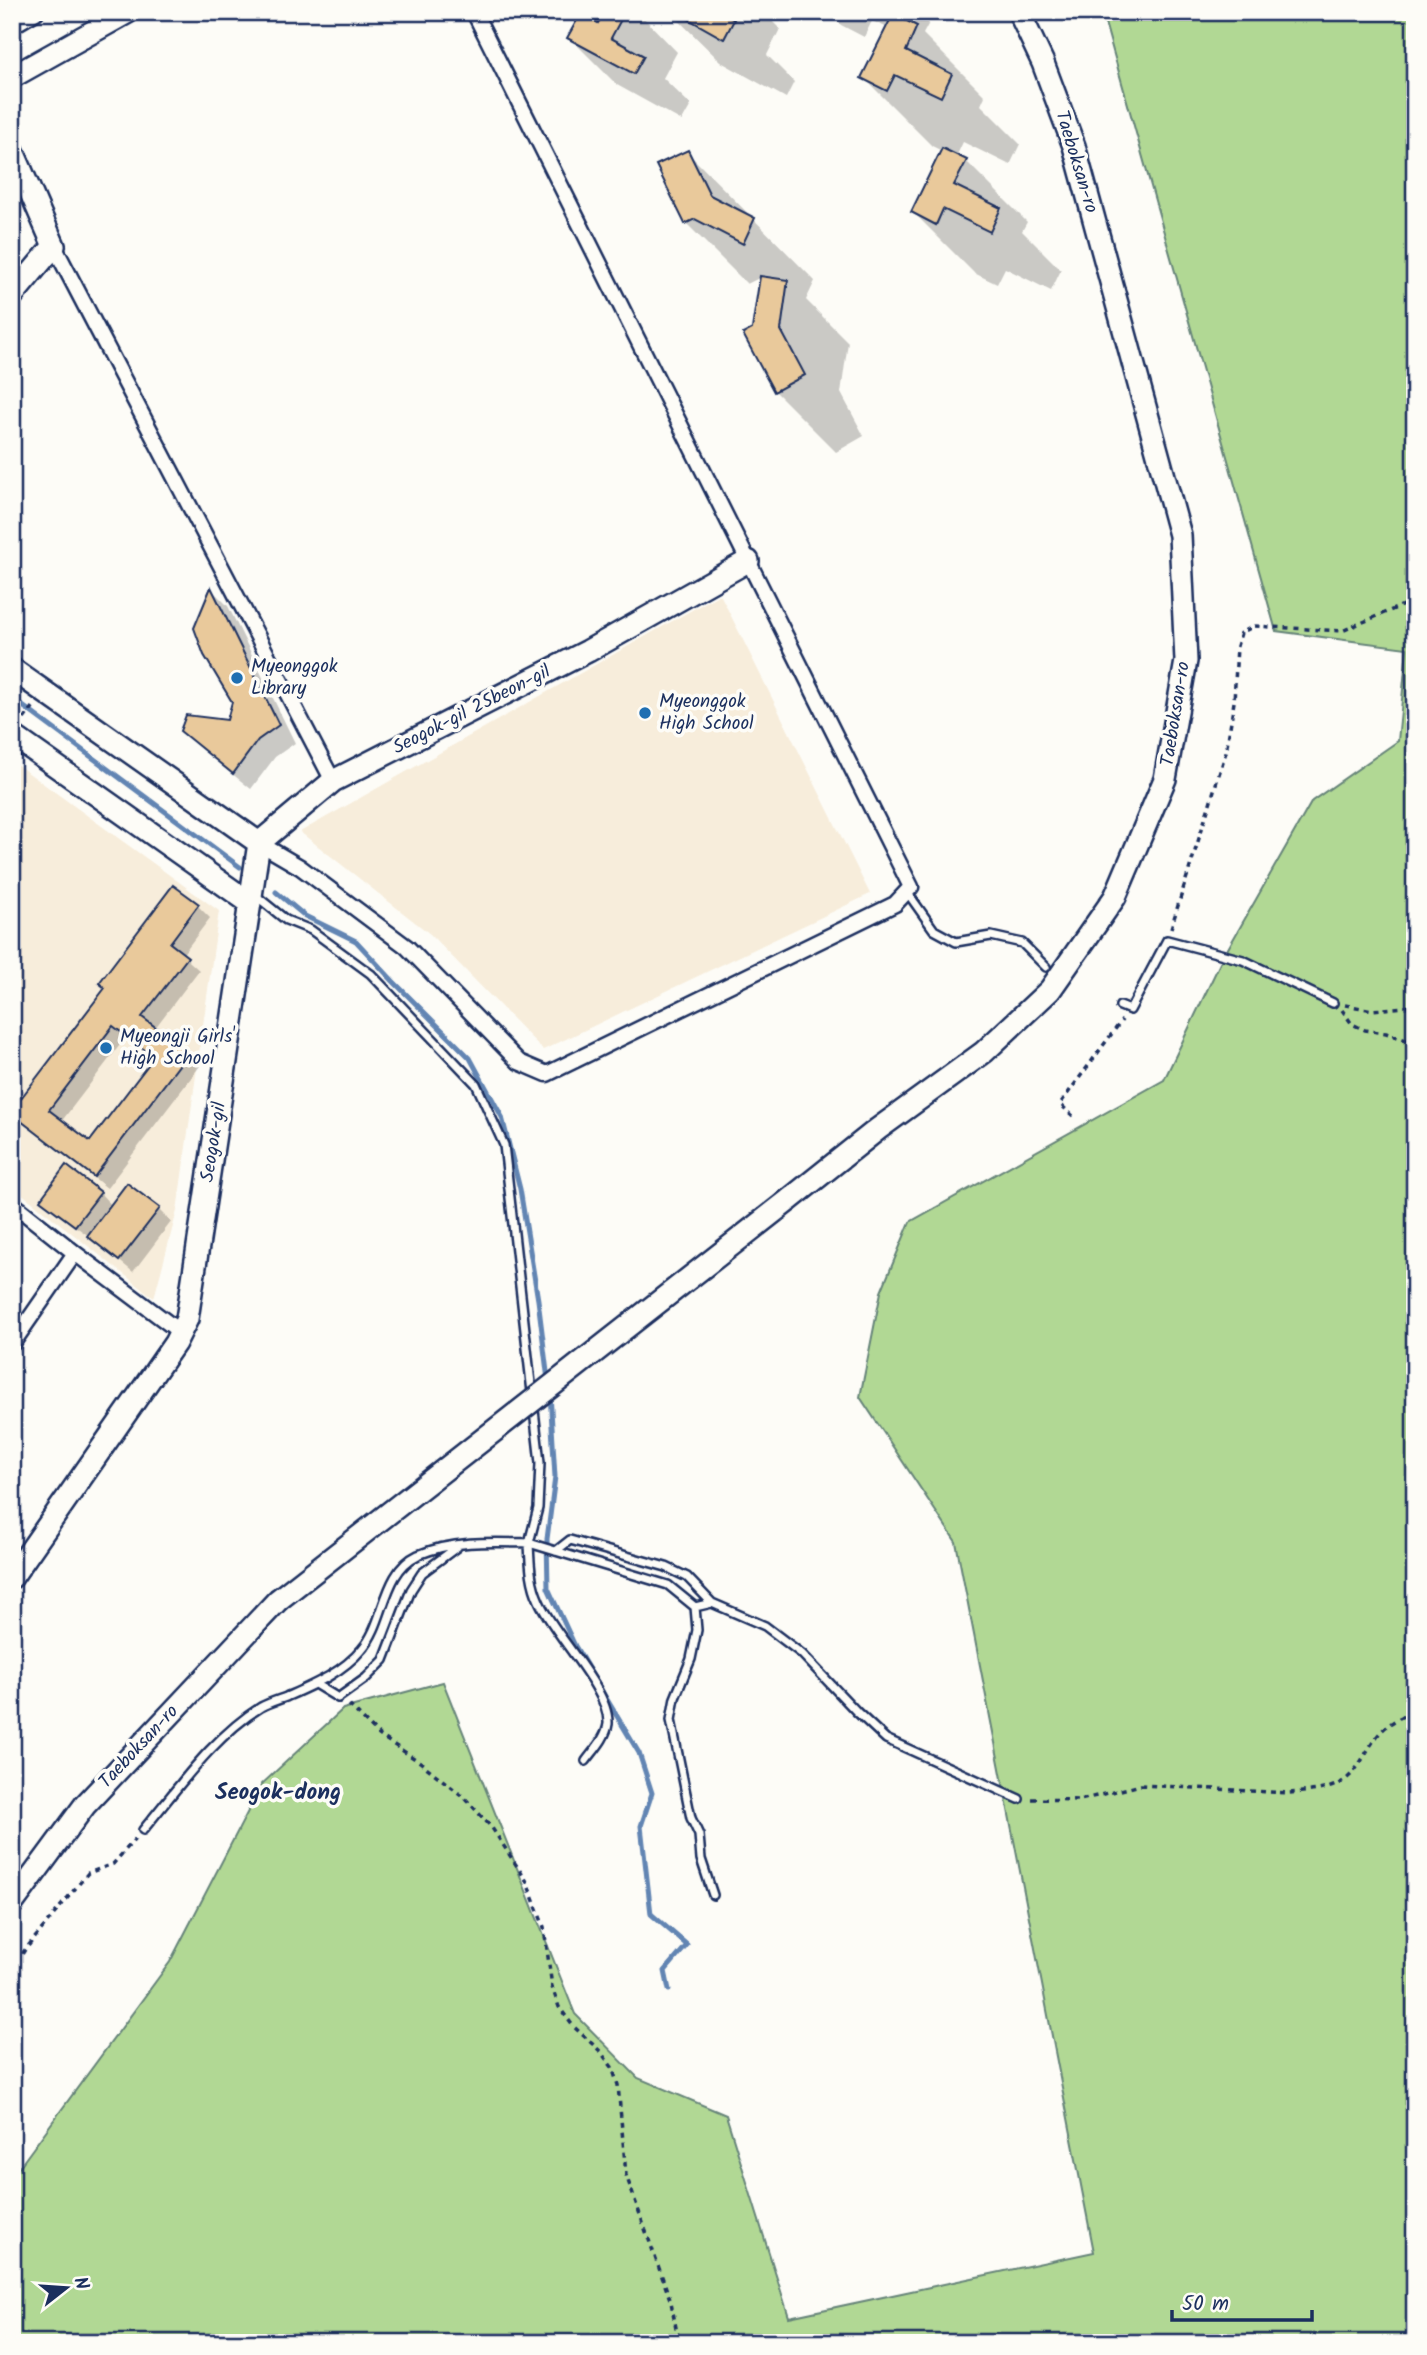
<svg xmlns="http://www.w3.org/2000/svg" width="1427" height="2355" font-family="Kalam,sans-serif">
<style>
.built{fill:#f7eddb}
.green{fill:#b1d894;stroke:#668479;stroke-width:2}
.shadow{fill:#0003;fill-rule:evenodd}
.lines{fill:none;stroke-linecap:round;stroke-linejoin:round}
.stream{stroke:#6285b3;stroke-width:5}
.building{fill:#e9c99b;stroke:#1b2f5e;stroke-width:2;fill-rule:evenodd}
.lane-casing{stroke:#1b2f5e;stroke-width:12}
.street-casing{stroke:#1b2f5e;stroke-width:19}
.secondary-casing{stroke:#1b2f5e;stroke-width:26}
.path{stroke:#1b2f5e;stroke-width:3.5;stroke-dasharray:5 5;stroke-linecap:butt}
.lane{stroke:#fdfcf7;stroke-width:7}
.street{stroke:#fdfcf7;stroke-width:14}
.secondary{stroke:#fdfcf7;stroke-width:21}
.secondary-bridge-casing{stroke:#1b2f5e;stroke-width:26;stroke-linecap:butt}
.secondary-bridge{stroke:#fdfcf7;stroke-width:21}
.poi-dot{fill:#1f6fb2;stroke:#fdfcf7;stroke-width:2.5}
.labels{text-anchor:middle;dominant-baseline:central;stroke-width:7;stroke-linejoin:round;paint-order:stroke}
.street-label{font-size:19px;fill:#1b2f5e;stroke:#fdfcf7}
.poi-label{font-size:19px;fill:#1b2f5e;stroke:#fdfcf7;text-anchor:start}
.quarter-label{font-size:23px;font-weight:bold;fill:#1b2f5e;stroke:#fdfcf7}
</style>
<rect width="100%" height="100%" fill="#fdfcf7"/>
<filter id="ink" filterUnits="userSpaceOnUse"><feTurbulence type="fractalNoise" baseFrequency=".0143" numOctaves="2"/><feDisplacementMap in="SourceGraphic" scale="14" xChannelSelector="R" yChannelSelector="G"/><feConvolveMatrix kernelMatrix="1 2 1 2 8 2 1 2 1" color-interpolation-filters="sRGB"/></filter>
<g filter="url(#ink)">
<path class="built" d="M720 594 870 894 543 1050 430 934 300 832Z
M12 761 219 911 177 1211 154 1298 12 1186Z"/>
<path class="green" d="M1102 12H1415V2343H12V2177L170 1962 262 1784 343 1709 443 1682 575 2014 638 2078 726 2115 789 2317 1094 2252 956 1542 860 1397 881 1292 910 1222 1164 1080 1222 959 1312 801 1398 741 1407 648 1276 631Z"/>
<path class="shadow" d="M606 12H638L677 52 663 78 691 105 682 121 617 85 569 37 599 25Z
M670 12H763L780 29 767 55 794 82 786 98 721 62Z
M828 12H918L929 23 923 34 985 96 981 105 1020 144 1010 165 963 142 956 157 966 161 1027 222 1022 231 1061 270 1051 291 1005 268 997 284 974 273 913 212 942 151 932 146 864 78 888 28 872 21 864 37 841 25Z
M687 152 815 281 806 300 848 342 841 393 864 436 836 452 775 391 761 281 757 279 747 284 686 223Z
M212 590 228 606 295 743 275 757 251 789 200 748 182 731 228 722 234 702Z
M197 905 210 918 182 955 199 970 155 1028 200 1066 107 1188 12 1114V1103L16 1107ZM126 1037 155 1059 90 1144 61 1122Z
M100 1193 112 1206 158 1209 171 1222 133 1272 89 1236 55 1212 42 1200Z"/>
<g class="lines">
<path class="stream" d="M12 698 240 867
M276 892 305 916 356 941 393 981 470 1058 502 1117 520 1189 538 1300 548 1380
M550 1393 555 1477 547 1539 548 1588 575 1646 639 1753 652 1793 641 1826 651 1914 687 1945 665 1971 669 1990"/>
</g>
<path class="building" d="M604 12H625L611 38 644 56 634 74 567 38 581 13 598 23Z
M676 12H720L734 20 724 39Z
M893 14 917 26 906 51 952 74 941 97 895 75 887 91 861 78Z
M942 148 967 160 954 185 1001 208 990 232 943 209 936 225 911 212Z
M688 150 710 195 755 218 743 244 695 219 685 224 656 165Z
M760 276 788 280 781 330 805 375 774 392 743 334 752 329Z
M211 587 279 725 258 740 233 774 180 731 186 715 227 720 232 702 204 655 194 628Z
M173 885 199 904 170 943 188 957 142 1017 189 1052 94 1177 12 1114V1110L105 988 99 983ZM113 1026 154 1057 90 1141 49 1110Z
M66 1165 101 1192 75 1226 40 1200Z
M127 1183 160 1208 119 1261 87 1236Z"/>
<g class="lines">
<defs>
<path id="lane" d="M907 892 934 930 956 942 991 936 1022 943 1046 967
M255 895 286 920 311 930 371 974 476 1084 504 1145 540 1463 538 1508 529 1543 668 1585 695 1607 712 1603 765 1626 802 1654 857 1712 886 1739 1019 1799
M1120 1006 1130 1010 1167 940 1243 960 1333 1003
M556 1551 570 1540 666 1567 687 1577 712 1603
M695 1607 697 1630 691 1659 675 1698 671 1720 691 1818 699 1835 701 1859 713 1895
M315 1684 338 1698 366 1678 384 1660 411 1590 422 1573 457 1547
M143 1830C179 1787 213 1737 261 1707 268 1703 278 1700 286 1697 313 1685 342 1673 362 1649 386 1622 382 1572 418 1555 453 1540 492 1542 529 1543 530 1563 530 1582 539 1601 553 1634 610 1690 608 1724 606 1738 594 1750 586 1761"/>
<path id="street" d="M12 26 36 12
M54 246 333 781
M259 843 300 867 407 947 519 1062 547 1074 895 904 911 887 474 12
M12 1203 75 1253 180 1332
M12 1344 75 1253"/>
<path id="secondary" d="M12 77 128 12
M12 149 54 246 12 296
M12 669 259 843
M12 735 250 903
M789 1200 878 1129 984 1052 1050 990 1115 897 1165 779 1186 661 1180 535 1074 146 1043 63 1019 12
M12 1577 175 1343 187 1319 259 843 333 781 588 651 748 561
M12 1904 85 1805 278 1600"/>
</defs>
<use href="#lane" class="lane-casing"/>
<use href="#street" class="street-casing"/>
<use href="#secondary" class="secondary-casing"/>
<path class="path" d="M24 719 34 706
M1171 928 1226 752 1234 702 1237 646 1241 633 1254 626 1342 631 1415 600
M1345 1005 1373 1010 1415 1006
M1342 1010 1352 1024 1365 1030 1386 1033 1415 1043
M1073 1116 1060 1104 1122 1020
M349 1705 379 1735 420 1762 465 1798 492 1828 526 1880 544 1927 552 1987 559 2007 573 2026 600 2051 612 2067 618 2085 626 2175 671 2302 677 2333 683 2343
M1032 1799 1080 1800 1141 1785 1288 1793C1304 1792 1327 1791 1342 1782 1358 1772 1364 1754 1375 1739 1385 1725 1399 1717 1415 1711
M12 1971 24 1951 88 1873 113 1864 135 1839"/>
<use href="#lane" class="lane"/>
<use href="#street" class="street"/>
<use href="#secondary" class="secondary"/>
<defs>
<path id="secondary-bridge" d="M278 1600 789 1200"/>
</defs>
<use href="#secondary-bridge" class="secondary-bridge-casing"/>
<use href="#secondary-bridge" class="secondary-bridge"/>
</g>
</g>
<g class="poi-dot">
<circle cx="237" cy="678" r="7"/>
<circle cx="645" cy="713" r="7"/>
<circle cx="106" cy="1048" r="7"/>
</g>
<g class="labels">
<g class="street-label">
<text transform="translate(1076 162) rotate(73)">Taeboksan-ro</text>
<text transform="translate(472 710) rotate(-27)">Seogok-gil 25beon-gil</text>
<text transform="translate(1176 714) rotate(-81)">Taeboksan-ro</text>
<text transform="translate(214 1142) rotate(-81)">Seogok-gil</text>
<text transform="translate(139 1747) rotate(-47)">Taeboksan-ro</text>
</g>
<g class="poi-label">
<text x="251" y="667">Myeonggok<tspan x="251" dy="22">Library</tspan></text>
<text x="659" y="702">Myeonggok<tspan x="659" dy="22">High School</tspan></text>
<text x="120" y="1037">Myeongji Girls'<tspan x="120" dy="22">High School</tspan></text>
</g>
<g class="quarter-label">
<text x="278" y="1793">Seogok-dong</text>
</g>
</g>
<rect width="1427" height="2355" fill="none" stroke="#fdfcf7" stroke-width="42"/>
<rect x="21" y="21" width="1385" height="2313" fill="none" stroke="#1b2f5e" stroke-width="2.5" filter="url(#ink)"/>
<g transform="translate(66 2288) rotate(73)" stroke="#fdfcf7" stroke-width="5" paint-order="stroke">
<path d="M0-5L12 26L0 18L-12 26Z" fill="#1b2f5e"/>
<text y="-10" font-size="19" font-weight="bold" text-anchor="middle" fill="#1b2f5e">N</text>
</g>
<path d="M1172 2310v10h140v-10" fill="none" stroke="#1b2f5e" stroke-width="3.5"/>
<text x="1182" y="2310" font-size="21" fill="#1b2f5e" stroke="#fdfcf7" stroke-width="5" paint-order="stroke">50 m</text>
</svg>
